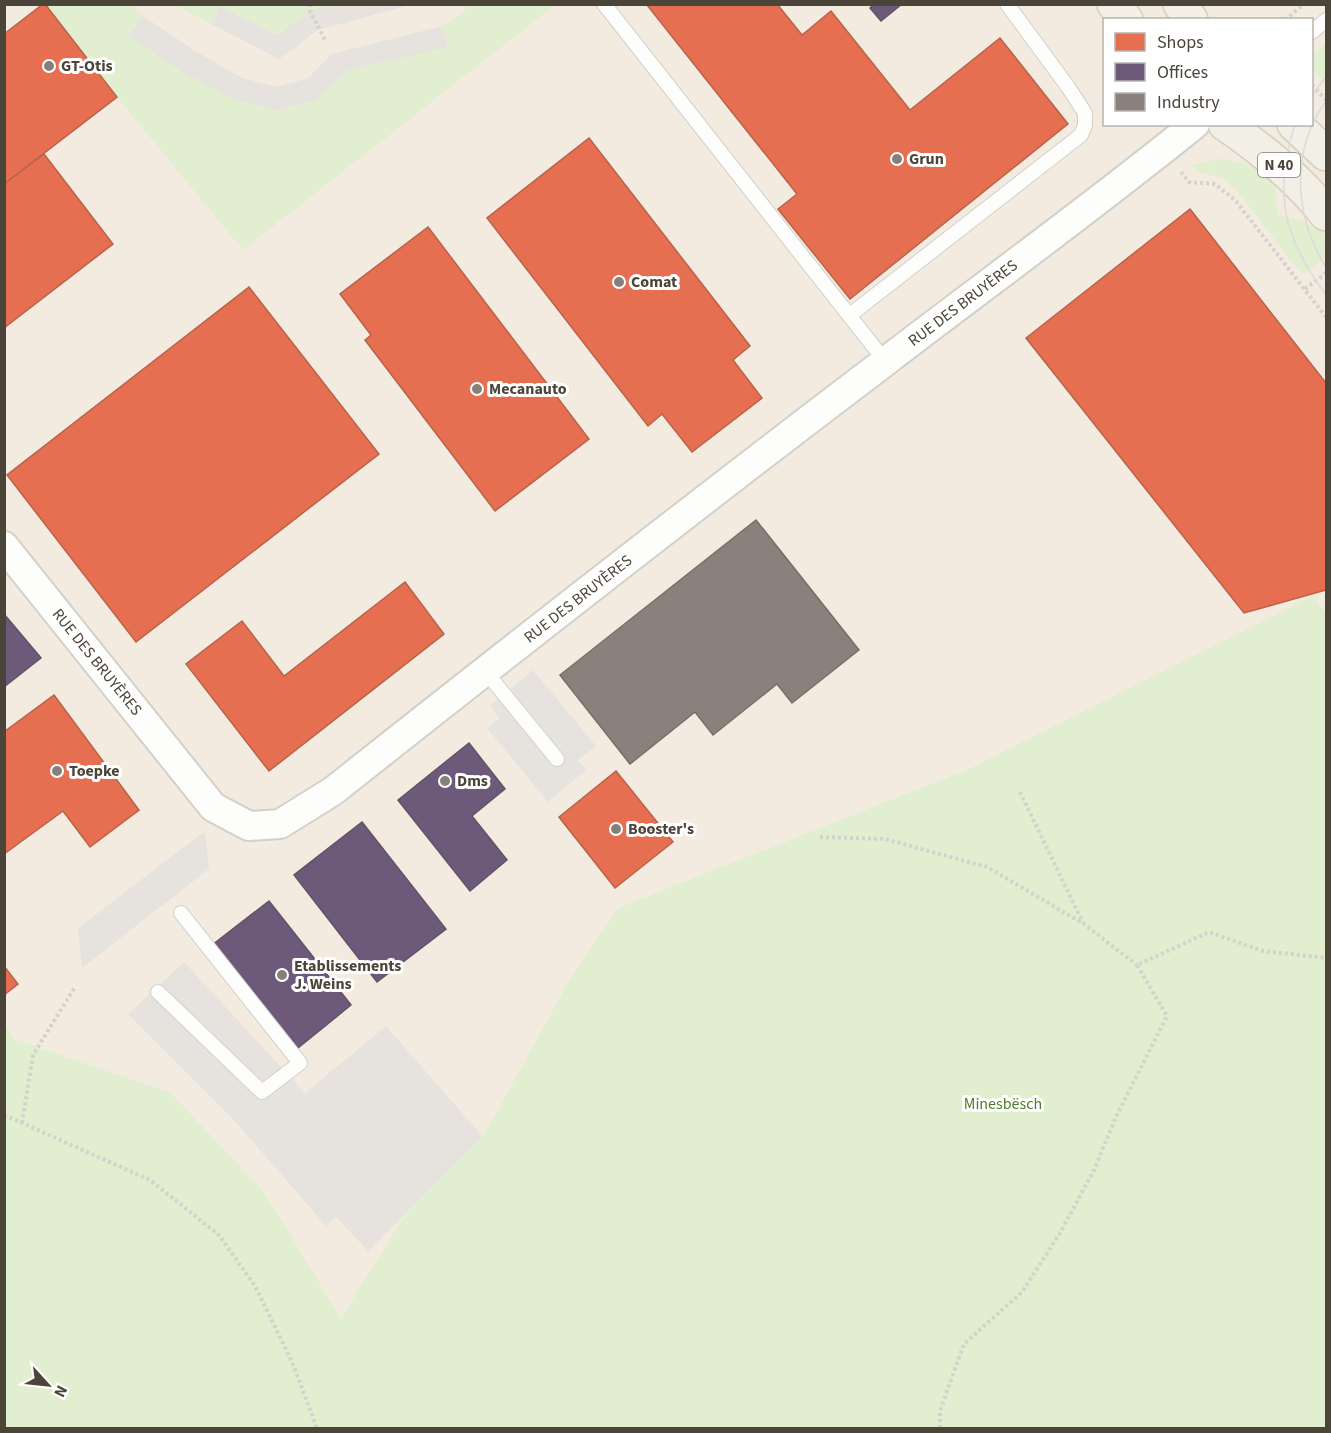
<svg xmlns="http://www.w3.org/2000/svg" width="1331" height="1433" font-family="'Source Sans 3',sans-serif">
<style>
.commercial{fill:#f3ebdf;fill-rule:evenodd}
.green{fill:#e1eecf}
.parking{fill:#e6e3df}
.shops{fill:#e76f51;stroke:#b8624a;stroke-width:1.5}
.offices{fill:#6d597a;stroke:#635366;stroke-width:1.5}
.industry{fill:#8a817c;stroke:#776f68;stroke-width:1.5}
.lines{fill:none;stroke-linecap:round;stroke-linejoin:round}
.lane-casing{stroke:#d2d0cb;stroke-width:16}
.street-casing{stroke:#d2d0cb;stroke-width:32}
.primary-casing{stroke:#d6cebb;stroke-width:36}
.path{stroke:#d3d2cc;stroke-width:4;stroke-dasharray:3 3;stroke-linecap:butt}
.lane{stroke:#fdfdfc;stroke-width:14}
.street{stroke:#fdfdfc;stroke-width:28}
.primary{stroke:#f2efe6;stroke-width:33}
.tram{stroke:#dbdbda;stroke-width:1.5}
.poi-dot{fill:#868178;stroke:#fff;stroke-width:2}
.labels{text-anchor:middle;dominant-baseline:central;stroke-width:6;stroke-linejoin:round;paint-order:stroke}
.shield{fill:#fff;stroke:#817c74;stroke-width:1.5}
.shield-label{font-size:15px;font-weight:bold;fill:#4b4439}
.poi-label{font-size:16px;font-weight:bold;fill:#4b4439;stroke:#fff;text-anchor:start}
.street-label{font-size:16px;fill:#4b4439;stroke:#fff}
.park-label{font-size:16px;fill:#4a7f2a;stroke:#fff}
</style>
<rect width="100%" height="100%" fill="#f4f2ee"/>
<path class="commercial" d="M4 5H1326V614L971 768 618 908 570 979 483 1137 403 1218 341 1318 264 1192 171 1093 15 1039 5 1024ZM1104 20H1312V124H1104Z"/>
<path class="green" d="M45 5H131L143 16 129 36 184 73 231 98 277 111 316 100 347 71 447 47 442 26 465 11 466 5H555L243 250 117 97Z
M175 5H335L310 11 277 35 221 6 211 24Z
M1326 43V84L1312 68V57Z
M1220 159C1242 160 1258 167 1275 180L1277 214 1301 221 1326 234V256L1302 275 1235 188 1223 179 1197 171 1192 165Z
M1313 596 1326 614V1428H5L4 1024 15 1039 171 1093 264 1192 341 1318 403 1218 483 1137 570 979 618 908 971 768Z"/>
<path class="parking" d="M335 4 410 5 318 30 279 59 211 24 220 6 277 35 310 11Z
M143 16 197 52 242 78 277 87 308 78 332 54 442 26 448 47 347 71 316 100 277 111 231 98 184 73 129 36Z
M533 670 596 746 578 760 586 770 548 802 487 728 499 718 490 706Z
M205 831 209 869 82 968 78 928Z
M184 962 305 1093 386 1026 483 1137 368 1251 336 1217 326 1226 232 1118 128 1014Z"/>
<path class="shops" d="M43 4H45L117 97 4 184V34Z
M777 4 802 35 831 11 910 110 1000 38 1068 124 850 299 778 209 797 194 647 5Z
M589 138 750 346 733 360 762 398 692 452 662 414 648 426 487 218Z
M44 154 113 244 4 328V184Z
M1190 209 1326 383V590L1244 613 1026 338Z
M428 227 589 439 495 511 365 340 371 335 340 294Z
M249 287 379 454 136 642 7 475Z
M405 582 444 634 269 771 186 664 242 621 284 676Z
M54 695 139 810 90 847 63 811 4 854V732Z
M616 771 673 842 615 888 559 817Z
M4 966 18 984 4 995Z"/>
<path class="offices" d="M874 4H902L881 21 870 8Z
M4 614 41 658 4 687Z
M469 743 505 789 472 816 507 860 470 891 398 800Z
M362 822 446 929 377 982 294 875Z
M269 901 351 1005 298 1048 212 945Z"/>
<path class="industry" d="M756 520 859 650 792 703 777 684 713 735 695 712 630 764 560 675Z"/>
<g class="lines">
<defs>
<path id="lane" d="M604 4 885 361
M1312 32 1326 20
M850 315 1081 135 1085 125V113L1068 87 1007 4
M485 671 557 759
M158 992 262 1092 300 1063 181 913"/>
<path id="street" d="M4 546 213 807 249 826 280 824 333 791C516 646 700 502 886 361 989 282 1094 206 1195 124"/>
<path id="primary" d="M1114 4 1126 20
M1180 4 1191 20
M1225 124C1263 150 1298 178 1326 214
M1294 124 1326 154"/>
</defs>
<use href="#lane" class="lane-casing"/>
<use href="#street" class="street-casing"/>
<use href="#primary" class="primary-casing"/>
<path class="path" d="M310 4V11L326 42
M1285 20 1304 4
M1312 85 1326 100
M1181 172 1189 182 1215 184 1235 200 1326 317
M1305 289 1326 273
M1020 792 1083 923
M820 837 885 839 987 867 1084 924 1137 965
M4 1115 150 1180 219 1235 255 1286 292 1362 317 1428
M22 1123 33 1055 75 987
M940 1428V1411L964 1344 1022 1292 1060 1233 1094 1170 1116 1117 1167 1016 1137 965 1209 932 1263 951 1326 958"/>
<use href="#lane" class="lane"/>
<use href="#street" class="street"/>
<use href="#primary" class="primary"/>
<path class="tram" d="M1312 95 1326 77
M1326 101C1290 151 1294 216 1326 267
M1295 124C1273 194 1283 237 1326 295"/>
</g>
<g class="poi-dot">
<circle cx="49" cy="66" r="6"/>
<circle cx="897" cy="159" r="6"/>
<circle cx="619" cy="282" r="6"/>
<circle cx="477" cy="389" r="6"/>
<circle cx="57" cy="771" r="6"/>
<circle cx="445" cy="781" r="6"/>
<circle cx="616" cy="829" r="6"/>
<circle cx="282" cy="975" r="6"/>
</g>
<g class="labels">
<rect class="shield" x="1258" y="153" width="42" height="24" rx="4.5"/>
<g class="shield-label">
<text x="1279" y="165">N 40</text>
</g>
<g class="poi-label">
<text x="61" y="66">GT-Otis</text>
<text x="909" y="159">Grun</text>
<text x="631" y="282">Comat</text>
<text x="489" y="389">Mecanauto</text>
<text x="69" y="771">Toepke</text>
<text x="457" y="781">Dms</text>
<text x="628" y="829">Booster's</text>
<text x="294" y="966">Etablissements<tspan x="294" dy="18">J. Weins</tspan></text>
</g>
<g class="street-label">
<text transform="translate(963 303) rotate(-37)">RUE DES BRUYÈRES</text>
<text transform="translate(578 599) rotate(-38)">RUE DES BRUYÈRES</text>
<text transform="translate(97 662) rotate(51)">RUE DES BRUYÈRES</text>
</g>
<g class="park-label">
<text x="1003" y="1104">Minesbësch</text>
</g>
</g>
<rect width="1331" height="1433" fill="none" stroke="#4b4439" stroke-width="12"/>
<rect x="1103" y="18" width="210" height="108" fill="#ffffff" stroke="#b7b4b0" stroke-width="1.5"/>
<rect x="1115" y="33" width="30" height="18" fill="#e76f51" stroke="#b7b4b0" stroke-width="1.5"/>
<text x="1157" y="48" font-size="18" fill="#4b4439">Shops</text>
<rect x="1115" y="63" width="30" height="18" fill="#6d597a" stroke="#b7b4b0" stroke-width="1.5"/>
<text x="1157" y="78" font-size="18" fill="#4b4439">Offices</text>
<rect x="1115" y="93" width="30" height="18" fill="#8a817c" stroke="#b7b4b0" stroke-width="1.5"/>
<text x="1157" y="108" font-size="18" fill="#4b4439">Industry</text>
<g transform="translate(48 1385) rotate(117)" stroke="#ffffff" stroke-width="4.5" paint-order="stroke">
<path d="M0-4.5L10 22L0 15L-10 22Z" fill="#4b4439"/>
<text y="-9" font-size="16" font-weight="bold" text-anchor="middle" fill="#4b4439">N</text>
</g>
</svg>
